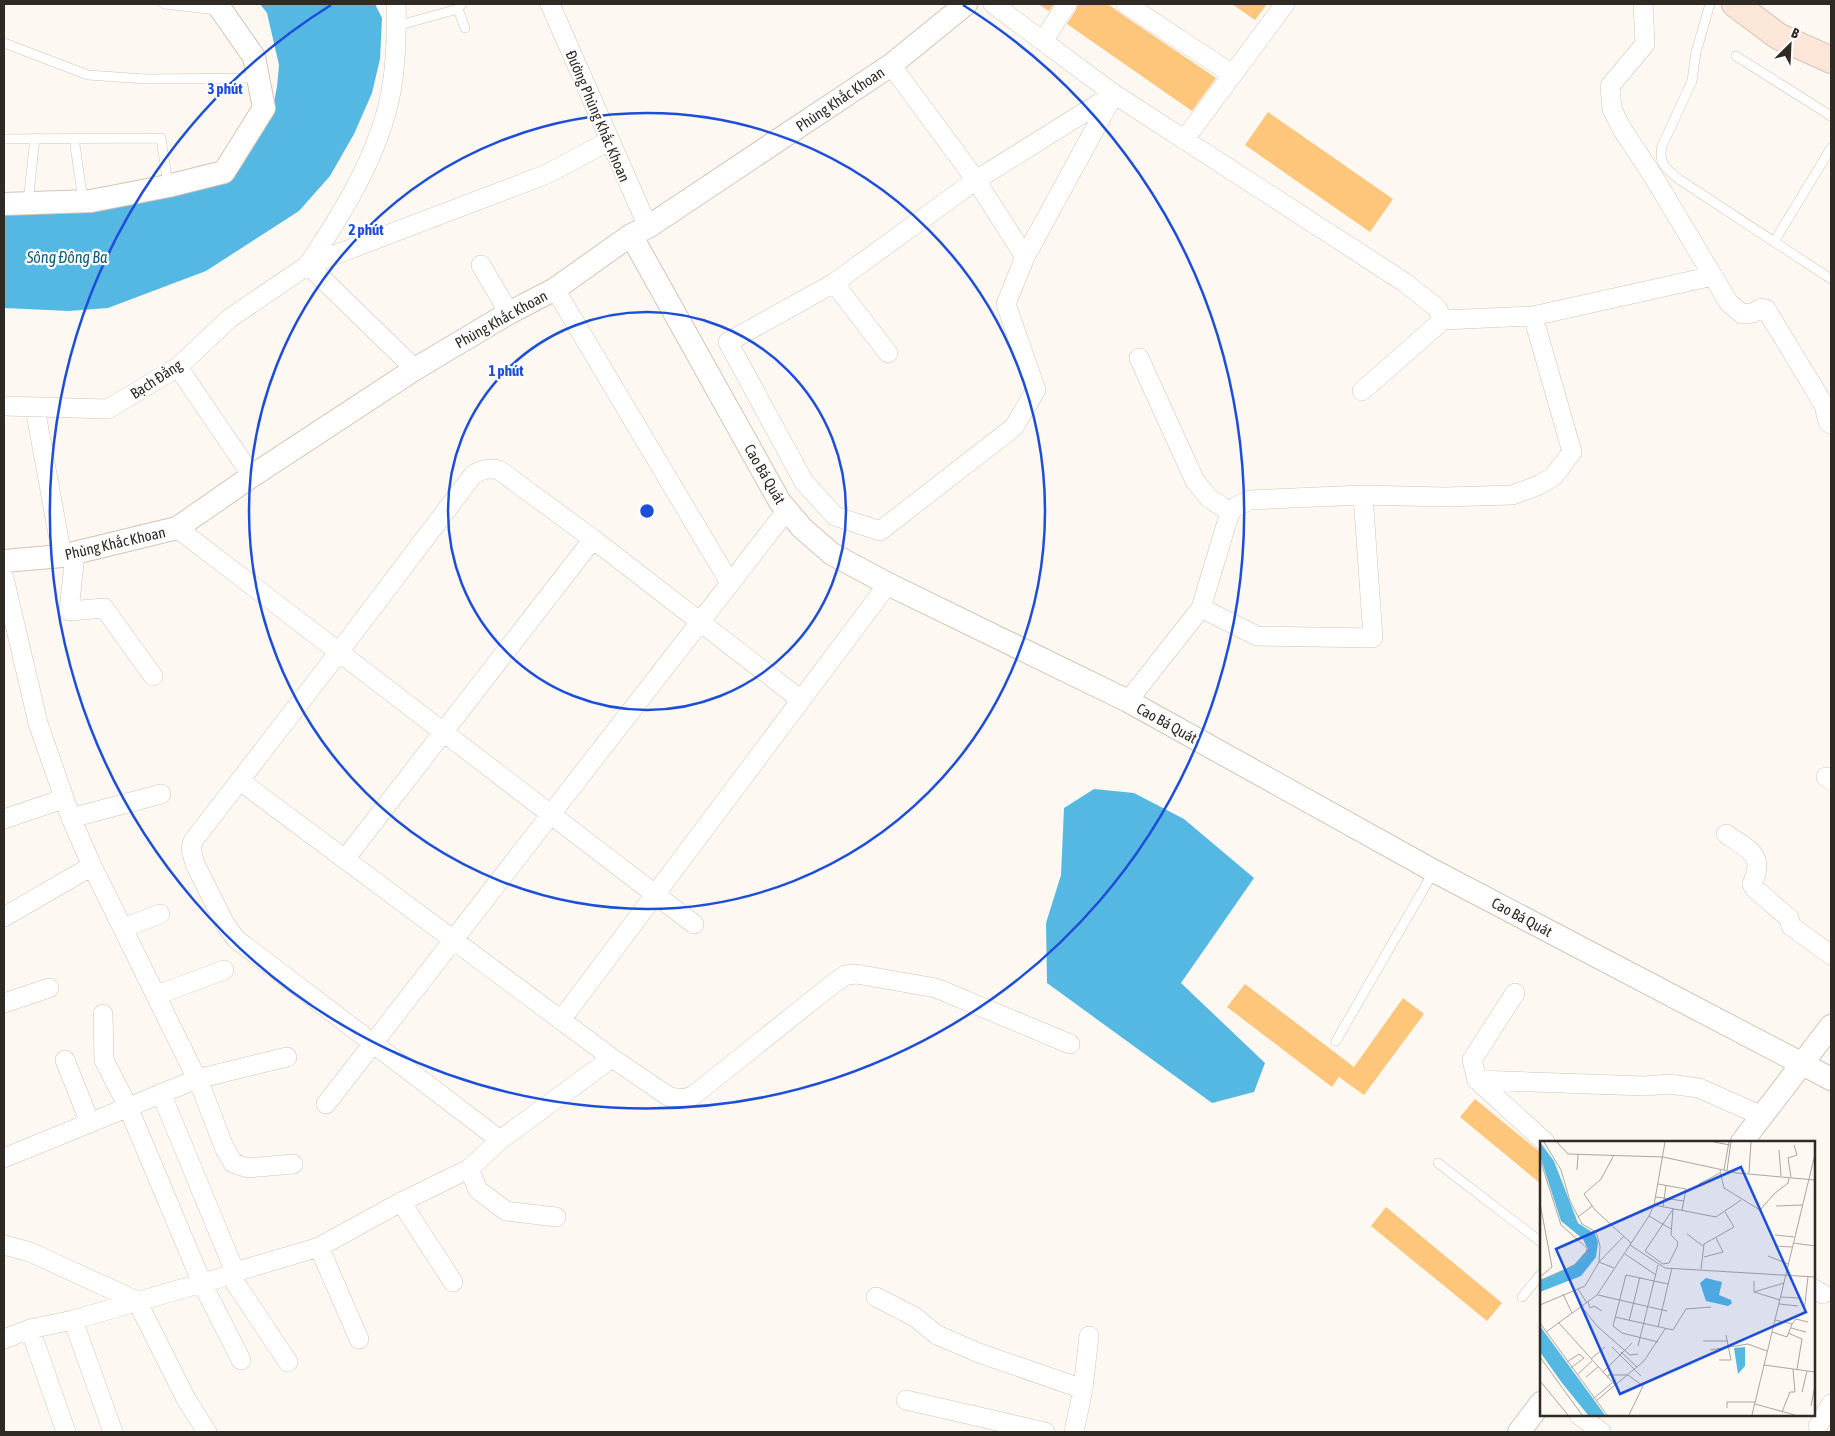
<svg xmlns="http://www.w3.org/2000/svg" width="1835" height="1436" font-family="'Asap Condensed',sans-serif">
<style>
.water{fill:#54b8e3}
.building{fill:#fdc67b}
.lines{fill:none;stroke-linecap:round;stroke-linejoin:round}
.service-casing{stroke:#d2c5b6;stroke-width:10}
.minor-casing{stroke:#d2c5b6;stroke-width:20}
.tertiary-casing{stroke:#d2c5b6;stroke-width:24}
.secondary-casing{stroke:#d2c5b6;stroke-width:28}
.service{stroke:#fff;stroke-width:9}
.minor{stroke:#fff;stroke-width:19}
.tertiary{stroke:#fff;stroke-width:22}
.secondary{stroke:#fbe6d8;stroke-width:26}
.ring{fill:none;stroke:#1d4ed8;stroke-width:2.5}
.labels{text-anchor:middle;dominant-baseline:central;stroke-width:4.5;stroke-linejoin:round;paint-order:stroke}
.street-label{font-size:15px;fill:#2f2a24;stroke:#fff}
.water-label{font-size:16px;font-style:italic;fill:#0f5f7c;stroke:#fff}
.inset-road{fill:none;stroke:#aba6a0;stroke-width:1}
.view{fill:#1d4ed8;fill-opacity:0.15;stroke:#1d4ed8;stroke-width:2.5}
.inset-edge{fill:none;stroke:#2f2a24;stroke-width:2.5}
.centre{fill:#1d4ed8;stroke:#fff;stroke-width:2.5}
.ring-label{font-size:15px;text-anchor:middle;font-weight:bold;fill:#1d4ed8;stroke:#fff;stroke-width:4.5;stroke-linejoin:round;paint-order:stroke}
</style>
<rect width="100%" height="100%" fill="#fdf8f2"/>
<path class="water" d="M260 4H375L382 18 380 59 372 93 354 134 330 176 299 211 206 271 108 308 69 311 4 308V208L184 188 238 154 271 117 277 87 279 65 267 13Z
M1094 789 1134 793 1184 819 1254 878 1181 983 1265 1063 1254 1092 1212 1103 1047 983 1046 923 1061 875 1064 808Z"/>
<path class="building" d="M1038 4H1054L1049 11Z
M1078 4H1108L1120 13 1216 78 1192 111 1067 24 1076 10Z
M1232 4H1267L1255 20Z
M1268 112 1393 199 1370 232 1245 145Z
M1245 984 1354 1067 1403 998 1424 1014 1364 1095 1339 1077 1332 1087 1227 1007Z
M1475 1099 1541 1153V1184L1460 1117Z
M1386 1207 1502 1303 1487 1321 1371 1226Z"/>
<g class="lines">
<defs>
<path id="service" d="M164 4 218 10
M462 4 458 9 465 28
M1710 4 1696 52 1692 81 1662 146C1658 165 1667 169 1680 180L1831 279
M396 26 458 9
M4 43 88 75 146 79 258 78
M1736 56 1831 116
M74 138 83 201
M4 139 161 138 168 185
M28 203 35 138
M1774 242 1831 148
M1336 1041 1434 871
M1438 1163 1541 1242
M1522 1297 1541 1274"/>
<path id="minor" d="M550 4 648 227
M993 4 1114 94 1404 282 1437 308 1443 320 1533 316 1713 276
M1126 4 1232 74
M1643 4 1645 44 1610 86 1612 109 1622 129 1653 176 1729 303 1742 314 1753 313 1761 308 1766 309 1824 405 1828 422 1831 424
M1043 41 1067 4
M891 65 976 180 1025 257
M1114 94 1025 257 1006 304 1036 390 1014 427 880 531 835 516 804 482 728 342 834 283 976 180Z
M1184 140 1285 4
M308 265C343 212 379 155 391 92 396 63 397 33 396 4
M308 265 415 369
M481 265 509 313
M834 283 888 353
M555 289 730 583
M1139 358 1195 481 1209 498 1230 512
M178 367 252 476
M1362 391 1443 320
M4 406 108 409 178 367 230 318 308 265 547 174 609 141
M35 408 62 556
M177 528 694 924
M75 553 69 611 104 608 153 676
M4 578 38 723 71 818 92 866 201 1087 224 1147 233 1163 248 1168 293 1164
M1201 608 1257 636 1373 638 1363 495
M1128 701 1201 608 1230 512 1237 506 1250 500 1363 495 1445 497 1512 495 1539 485 1554 476 1572 452 1533 316
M1826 777 1831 780
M240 781 612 1058 668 1096C678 1099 684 1100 694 1095L834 983 846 975 856 974 936 988 1070 1044
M71 818 161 794
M4 819 63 799
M1726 834C1748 849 1766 855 1752 884L1755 889 1789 918 1791 926 1831 955
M345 859 593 539
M4 917 92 866
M123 928 160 914
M1515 993 1472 1060 1477 1080 1645 1086 1669 1084 1699 1088 1762 1116
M157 995 224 970
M4 1003 49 988
M103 1014 104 1060 128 1107 202 1283 241 1360
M561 1020 888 584
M65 1060 90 1123
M1477 1080 1545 1142
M161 1093 235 1272
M326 1104 787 510
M500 1140 236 939 225 924 195 864 191 849 193 841 339 652 473 475C482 469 489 468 499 470L593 539 801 700
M4 1158 197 1079 287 1057
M469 1169 478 1190 506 1211 556 1217
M401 1202 453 1282
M4 1245 30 1252 137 1301 186 1399 207 1432
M319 1247 359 1339
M230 1275 288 1362
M1814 1289 1823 1294
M876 1297 915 1317 937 1335 979 1353 1083 1389
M73 1320 113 1432
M30 1329 66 1432
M4 1339 30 1329 73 1320 230 1275 235 1272 319 1247 401 1202 469 1169 500 1140 612 1058
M906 1400 1045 1432
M1579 1415 1601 1432
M1818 1426 1831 1404
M1074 1432 1083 1389 1089 1336"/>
<path id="tertiary" d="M4 204 91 201 168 186 224 172 264 108 254 57 217 4
M631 235 780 502 802 528 832 554 888 584 1128 701 1434 871 1831 1079
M4 561 62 556 177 528 252 476 415 369 509 313 555 289 631 235 648 227 891 65 966 4
M1742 1142 1831 1026
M1519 1432 1541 1403"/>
<path id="secondary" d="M1735 4 1778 36 1831 60"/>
</defs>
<use href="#service" class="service-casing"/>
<use href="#minor" class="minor-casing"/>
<use href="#tertiary" class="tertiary-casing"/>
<use href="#secondary" class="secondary-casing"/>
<use href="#service" class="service"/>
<use href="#minor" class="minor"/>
<use href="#tertiary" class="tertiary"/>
<use href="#secondary" class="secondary"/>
</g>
<g class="ring">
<circle cx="647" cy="511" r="199"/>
<circle cx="647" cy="511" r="398"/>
<path d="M963 5A597 597 0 1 1 331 5"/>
</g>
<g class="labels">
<g class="street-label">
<text transform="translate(840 99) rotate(-34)">Phùng Khắc Khoan</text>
<text transform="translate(598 116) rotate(67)">Đường Phùng Khắc Khoan</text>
<text transform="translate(501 319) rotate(-29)">Phùng Khắc Khoan</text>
<text transform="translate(156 379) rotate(-33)">Bạch Đằng</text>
<text transform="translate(765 474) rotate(60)">Cao Bá Quát</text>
<text transform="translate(115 543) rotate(-13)">Phùng Khắc Khoan</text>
<text transform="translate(1167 723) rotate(29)">Cao Bá Quát</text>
<text transform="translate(1522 917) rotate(28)">Cao Bá Quát</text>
</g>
<g class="water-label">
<text x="67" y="257">Sông Đông Ba</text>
</g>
</g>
<g transform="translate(1540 1141)">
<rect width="275" height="275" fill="#fdf8f2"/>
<path d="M0 1 14 20 38 82 55 93 58 101 56 116 41 135 0 151V139L34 124 48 108 43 98 21 80 0 15ZM166 137 182 141 179 154 191 159 192 162 188 165 166 160 160 142ZM0 185 65 274H48L22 242 0 211ZM205 206V225L198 233 194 207Z" fill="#54b8e3"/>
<path class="inset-road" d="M4 1 21 29 30 60 42 83 56 91 60 105 59 121M17 1 28 13 123 16 197 32 275 39M174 1 190 4M239 9 241 35M74 14 61 38 44 53 55 69 91 102M0 18 21 84 47 107 46 116 34 124 4 139 0 137M37 29 38 14M180 29 184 47 220 69 234 53 248 42 249 37M184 29 189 1M187 29 191 1M209 32 211 1M251 36 248 17 257 14 254 4M118 43 146 48 142 69M159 43 180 32M116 56 144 60M0 62 12 126 0 136M114 64 176 76 201 59M236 65 263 64M123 66 126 44M133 68 131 94 138 101 137 106 129 122 123 123 105 110ZM109 75 131 88M38 76 52 65M147 93 163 105M235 94 254 96M253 102 275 105M90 104 125 127 275 136M235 105 252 106M85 113 116 134M228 115 248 123M164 116 183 111 176 97M59 121 74 127M161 128 164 103 194 86 185 71M214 140V151L244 142M38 148 47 162M214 151 240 159M23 153 32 172M58 154 127 170M241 156 258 157M48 161 50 167 54 165 62 170M239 163 258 165M0 164 45 145 59 121 84 95M41 165 58 186 90 214 98 213M264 171 268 136M75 176 133 189 146 168 171 166M235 179 252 183 256 178 268 181M89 180 100 136M18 181 75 244M0 182 67 274M118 186 132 127M251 187 266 191M6 191 57 154 109 75 114 64 125 1M232 191 247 196 252 183M248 192 262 198 257 228M163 200H188M118 201 82 192 73 185 86 134 128 143M98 205 118 124M72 206 101 235M170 209 208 203 227 210M81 211 97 226M0 216 42 274M51 218 65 206M179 219H191L186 194M27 221 39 213 44 217 31 227M224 224 275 231M63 231 92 202M37 234 52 220M46 236 58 226M68 237V234H88L103 245 89 274M0 240 28 274M262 251 267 230M54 257 72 242M56 260 104 220 125 188M215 263 255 274M271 265 275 244M187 267V261H215M242 271 250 251H255L253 228M212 274 275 13"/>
<path class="view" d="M201 26 266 171 80 253 16 108Z"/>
<rect width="275" height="275" class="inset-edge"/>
</g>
<circle cx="647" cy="511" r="8" class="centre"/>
<g class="ring-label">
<text x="225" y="94">3 phút</text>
<text x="366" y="235">2 phút</text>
<text x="506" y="376">1 phút</text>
</g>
<rect width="1835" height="1436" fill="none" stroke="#2f2a24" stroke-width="10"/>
<g transform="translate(1790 45) rotate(24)" stroke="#ffffff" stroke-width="4" paint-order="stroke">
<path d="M0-4L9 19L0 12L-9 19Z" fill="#2f2a24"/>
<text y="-8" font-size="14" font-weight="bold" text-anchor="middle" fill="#2f2a24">B</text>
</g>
</svg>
